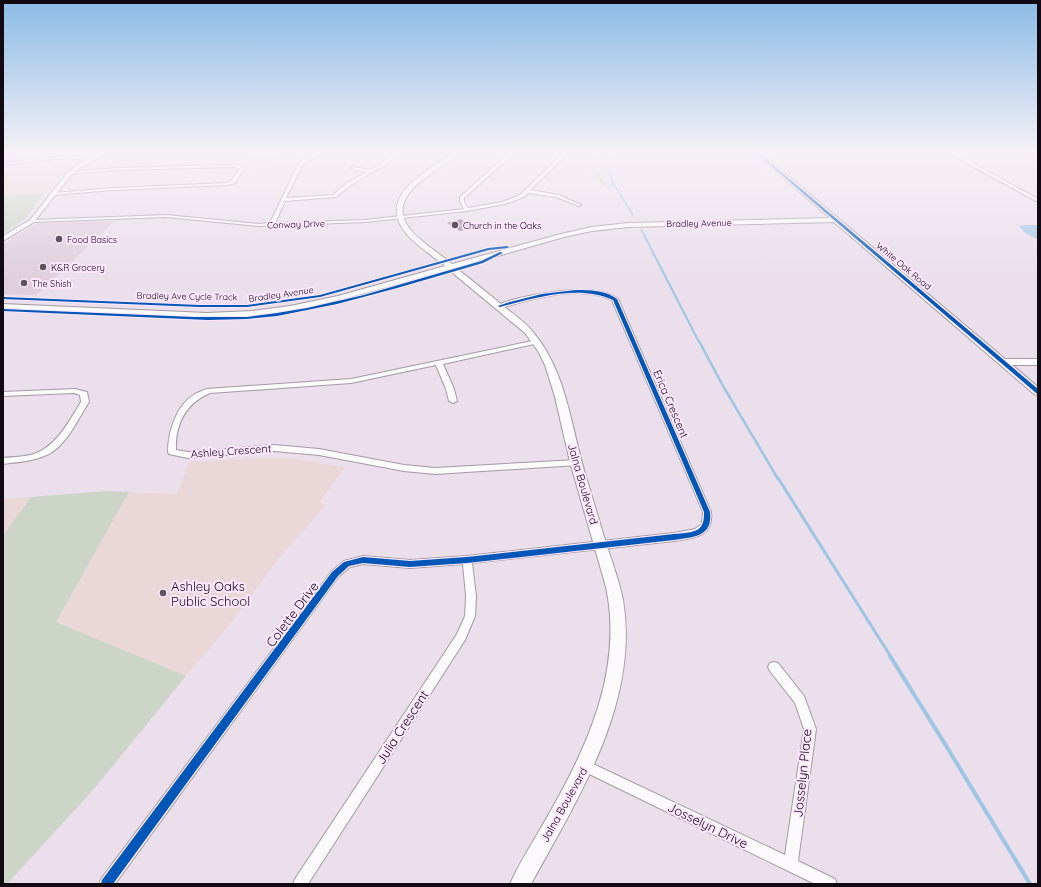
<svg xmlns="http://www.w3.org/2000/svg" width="1041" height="887" font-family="Quicksand,sans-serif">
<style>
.commercial{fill:#dfcfdb}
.education{fill:#e9d8d7}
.green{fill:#cdd5c8}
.water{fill:#9fc5e4}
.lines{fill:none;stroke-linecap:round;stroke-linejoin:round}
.stream-far4{stroke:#9fc5e4;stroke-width:1.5}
.stream-far3{stroke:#9fc5e4;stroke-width:2}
.stream-far2{stroke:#9fc5e4;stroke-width:2.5}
.stream-far1{stroke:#9fc5e4;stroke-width:3}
.stream{stroke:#9fc5e4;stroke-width:4}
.building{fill:#958589}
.street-casing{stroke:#a29aa4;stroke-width:2}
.secondary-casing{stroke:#a29aa4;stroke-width:2}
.street{fill:#fcfafc;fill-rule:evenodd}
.secondary{fill:#fcfafc;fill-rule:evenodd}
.cycleway-casing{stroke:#fde6fe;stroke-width:2}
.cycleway{fill:#0057b8;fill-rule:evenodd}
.poi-dot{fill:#5d555e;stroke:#fde6fe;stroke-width:1.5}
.labels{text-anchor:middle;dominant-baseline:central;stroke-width:4;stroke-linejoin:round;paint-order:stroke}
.far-street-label{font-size:9px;fill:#110a12;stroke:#fde6fe}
.far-poi-label{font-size:9px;fill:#110a12;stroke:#fde6fe;text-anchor:start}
.street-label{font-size:11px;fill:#110a12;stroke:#fde6fe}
.near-poi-label{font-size:13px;fill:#110a12;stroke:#fde6fe;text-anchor:start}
.near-street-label{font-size:13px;fill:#110a12;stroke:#fde6fe}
</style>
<rect width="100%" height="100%" fill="#eadfeb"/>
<path class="commercial" d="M115 221 36 295 3 294V244L36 223Z"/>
<path class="education" d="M58 166 65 169 44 193 3 197V172Z
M259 458H288L345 467 320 501 325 506 275 563 231 623 186 676 56 622 129 492 177 494 189 462Z
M31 497 3 536V499Z"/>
<path class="green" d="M254 154H288L272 162 243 164 249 162Z
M596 154H600L594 164 607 186H603L587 164Z
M44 193 25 219 6 232H3V197Z
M107 491 129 492 56 622 186 676 94 789 7 884H3V536L31 497Z"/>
<path class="water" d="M1025 225H1038V240L1024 232 1019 226Z"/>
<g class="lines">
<path class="stream-far4" d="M610 154 612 158 606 162 613 183 633 215
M609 187 612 184
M641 230 645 236"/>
<path class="stream-far3" d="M644 235 699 342"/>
<path class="stream-far2" d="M699 341 723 386 778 479"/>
<path class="stream-far1" d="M778 478 891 657"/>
<path class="stream" d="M890 656 945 744 1030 884"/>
</g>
<path class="building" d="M461 219 469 225H465L470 229 460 231 447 223Z"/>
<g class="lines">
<defs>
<path id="street" d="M316 154H322L303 164 286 198 333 195 347 183 367 172 351 169V167L371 170 388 159 389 154H393L392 159 386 164 351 185 336 197 285 201 275 223 365 220 464 209 460 202V197L508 154H513L464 198V202L468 208 502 202 520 195 562 154H567L530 190 559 195 581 205 579 206 556 197 528 193 524 197 505 204 467 211 365 222 259 226 166 217 32 222 30 221 32 220 166 215 259 224 270 223 299 163 306 158Z
M950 154H956L1038 199V202Z
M64 156 97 159 95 160 64 158 3 165V163Z
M231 165H239L244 168 235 183 228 185 114 190 53 195 51 194 53 193 114 188 227 183 231 181 240 168 231 167 117 170 69 174V172H70L117 168Z
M576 290C590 290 606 290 618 299L711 512C714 537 693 538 674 541L472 563 476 596 475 616 465 640 308 884H293L295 879 457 634 465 616 466 596 463 564 410 568 363 564 350 567 338 577 115 884H99L101 879 332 571 344 561 363 556 410 560 467 556 674 533 695 529 702 524 703 512 612 300C579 284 534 299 500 308L497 306C510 297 558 291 576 290Z
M537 340 539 341V343L443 364 454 389 457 401 453 403 449 401 446 389 436 365 351 383 210 393C186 403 175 424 176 450L188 452 274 445 319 449 404 465 435 468 576 460 579 461 580 463 579 465 435 474 404 471 319 455 274 451 188 458 169 454 168 452C168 432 176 405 195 394 198 392 203 391 206 389L351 379Z
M75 389 87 392 89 402C78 419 67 444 49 454 35 461 18 462 3 464V458C13 457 24 457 34 454 57 446 69 421 81 402L80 395 74 393 3 396V392Z
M774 662 778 663 804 696 816 729 798 861 835 879 837 884H815L581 770 579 766 581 762 585 760 589 762 785 855 804 729 795 703 770 671 768 667 770 663Z"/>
<path id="secondary" d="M100 154H107L83 166 72 174 34 222 3 241V236L30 220 68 172 79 164Z
M451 154H457C446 165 432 172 420 182 377 219 423 240 452 264L561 234 592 227 628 223 830 218 756 154H762L1005 359H1038V365H1012L1038 387V395L1034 394 834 222 628 227 592 231 564 237 456 268C473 281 490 295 507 309 516 316 526 323 533 332 567 372 571 428 586 477 593 499 599 521 606 543 612 562 619 580 623 600 640 702 578 798 531 884H510C521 859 537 836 550 812 589 744 623 667 606 587L570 462 555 397 545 365 538 351 525 333 449 270 340 300 290 312 253 317 207 319 3 308V304L207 313 253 311 290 306 338 296 445 266C434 257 413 243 405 232 377 196 426 172 451 154Z"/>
</defs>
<use href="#street" class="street-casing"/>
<use href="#secondary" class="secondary-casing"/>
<use href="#street" class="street"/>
<use href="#secondary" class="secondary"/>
<defs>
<path id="cycleway" d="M760 154 1038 389V394L1036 393 757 154Z
M507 246 509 247 508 248 489 250 320 297 247 307H200L3 299V297L200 305H247L320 295 488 248Z
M500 252 503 253 483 263 397 288 337 304 277 316 247 319 208 320 3 311V309L194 317H247L277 313 307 308 364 295 481 261Z
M576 290C590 290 605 290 617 299L710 512C713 537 693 537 674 540L467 563 410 567 363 563 349 566 338 576 113 884H101L102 880 332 572 344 562 363 557 410 561 467 557 674 534C691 532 705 534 704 512L613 300C580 284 534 298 500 307L498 306 510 302 542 294Z"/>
</defs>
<use href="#cycleway" class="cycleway-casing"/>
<use href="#cycleway" class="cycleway"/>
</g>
<linearGradient id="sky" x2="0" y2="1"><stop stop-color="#8bbbe6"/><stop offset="0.55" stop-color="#f6f1f6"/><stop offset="1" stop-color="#f6f1f6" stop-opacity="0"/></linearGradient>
<rect width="1041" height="279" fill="url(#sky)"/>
<g class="poi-dot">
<circle cx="455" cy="225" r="4"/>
<circle cx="59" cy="239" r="4"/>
<circle cx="43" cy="267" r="4"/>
<circle cx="24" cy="283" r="4"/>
<circle cx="163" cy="593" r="4"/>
</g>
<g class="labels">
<g class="far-street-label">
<text transform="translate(699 223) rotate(-1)">Bradley Avenue</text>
<text transform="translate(296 224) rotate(-2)">Conway Drive</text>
<text transform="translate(904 266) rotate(40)">White Oak Road</text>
<text transform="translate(281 294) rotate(-8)">Bradley Avenue</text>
<text transform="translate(187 296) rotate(1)">Bradley Ave Cycle Track</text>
</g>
<g class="far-poi-label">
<text x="463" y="225">Church in the Oaks</text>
<text x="67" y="239">Food Basics</text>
<text x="51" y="267">K&amp;R Grocery</text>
<text x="32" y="283">The Shish</text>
</g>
<g class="street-label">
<text transform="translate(671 404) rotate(67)">Erica Crescent</text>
<text transform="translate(231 451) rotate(-4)">Ashley Crescent</text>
<text transform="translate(583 484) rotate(74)">Jalna Boulevard</text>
<text transform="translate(564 805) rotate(-61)">Jalna Boulevard</text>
</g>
<g class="near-poi-label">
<text x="171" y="586">Ashley Oaks<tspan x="171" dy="15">Public School</tspan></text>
</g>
<g class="near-street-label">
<text transform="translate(292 614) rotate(-53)">Colette Drive</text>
<text transform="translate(402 727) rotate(-57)">Julia Crescent</text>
<text transform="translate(802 773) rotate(-84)">Josselyn Place</text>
<text transform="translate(708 825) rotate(26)">Josselyn Drive</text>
</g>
</g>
<rect width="1041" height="887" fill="none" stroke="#110a12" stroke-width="8"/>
</svg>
